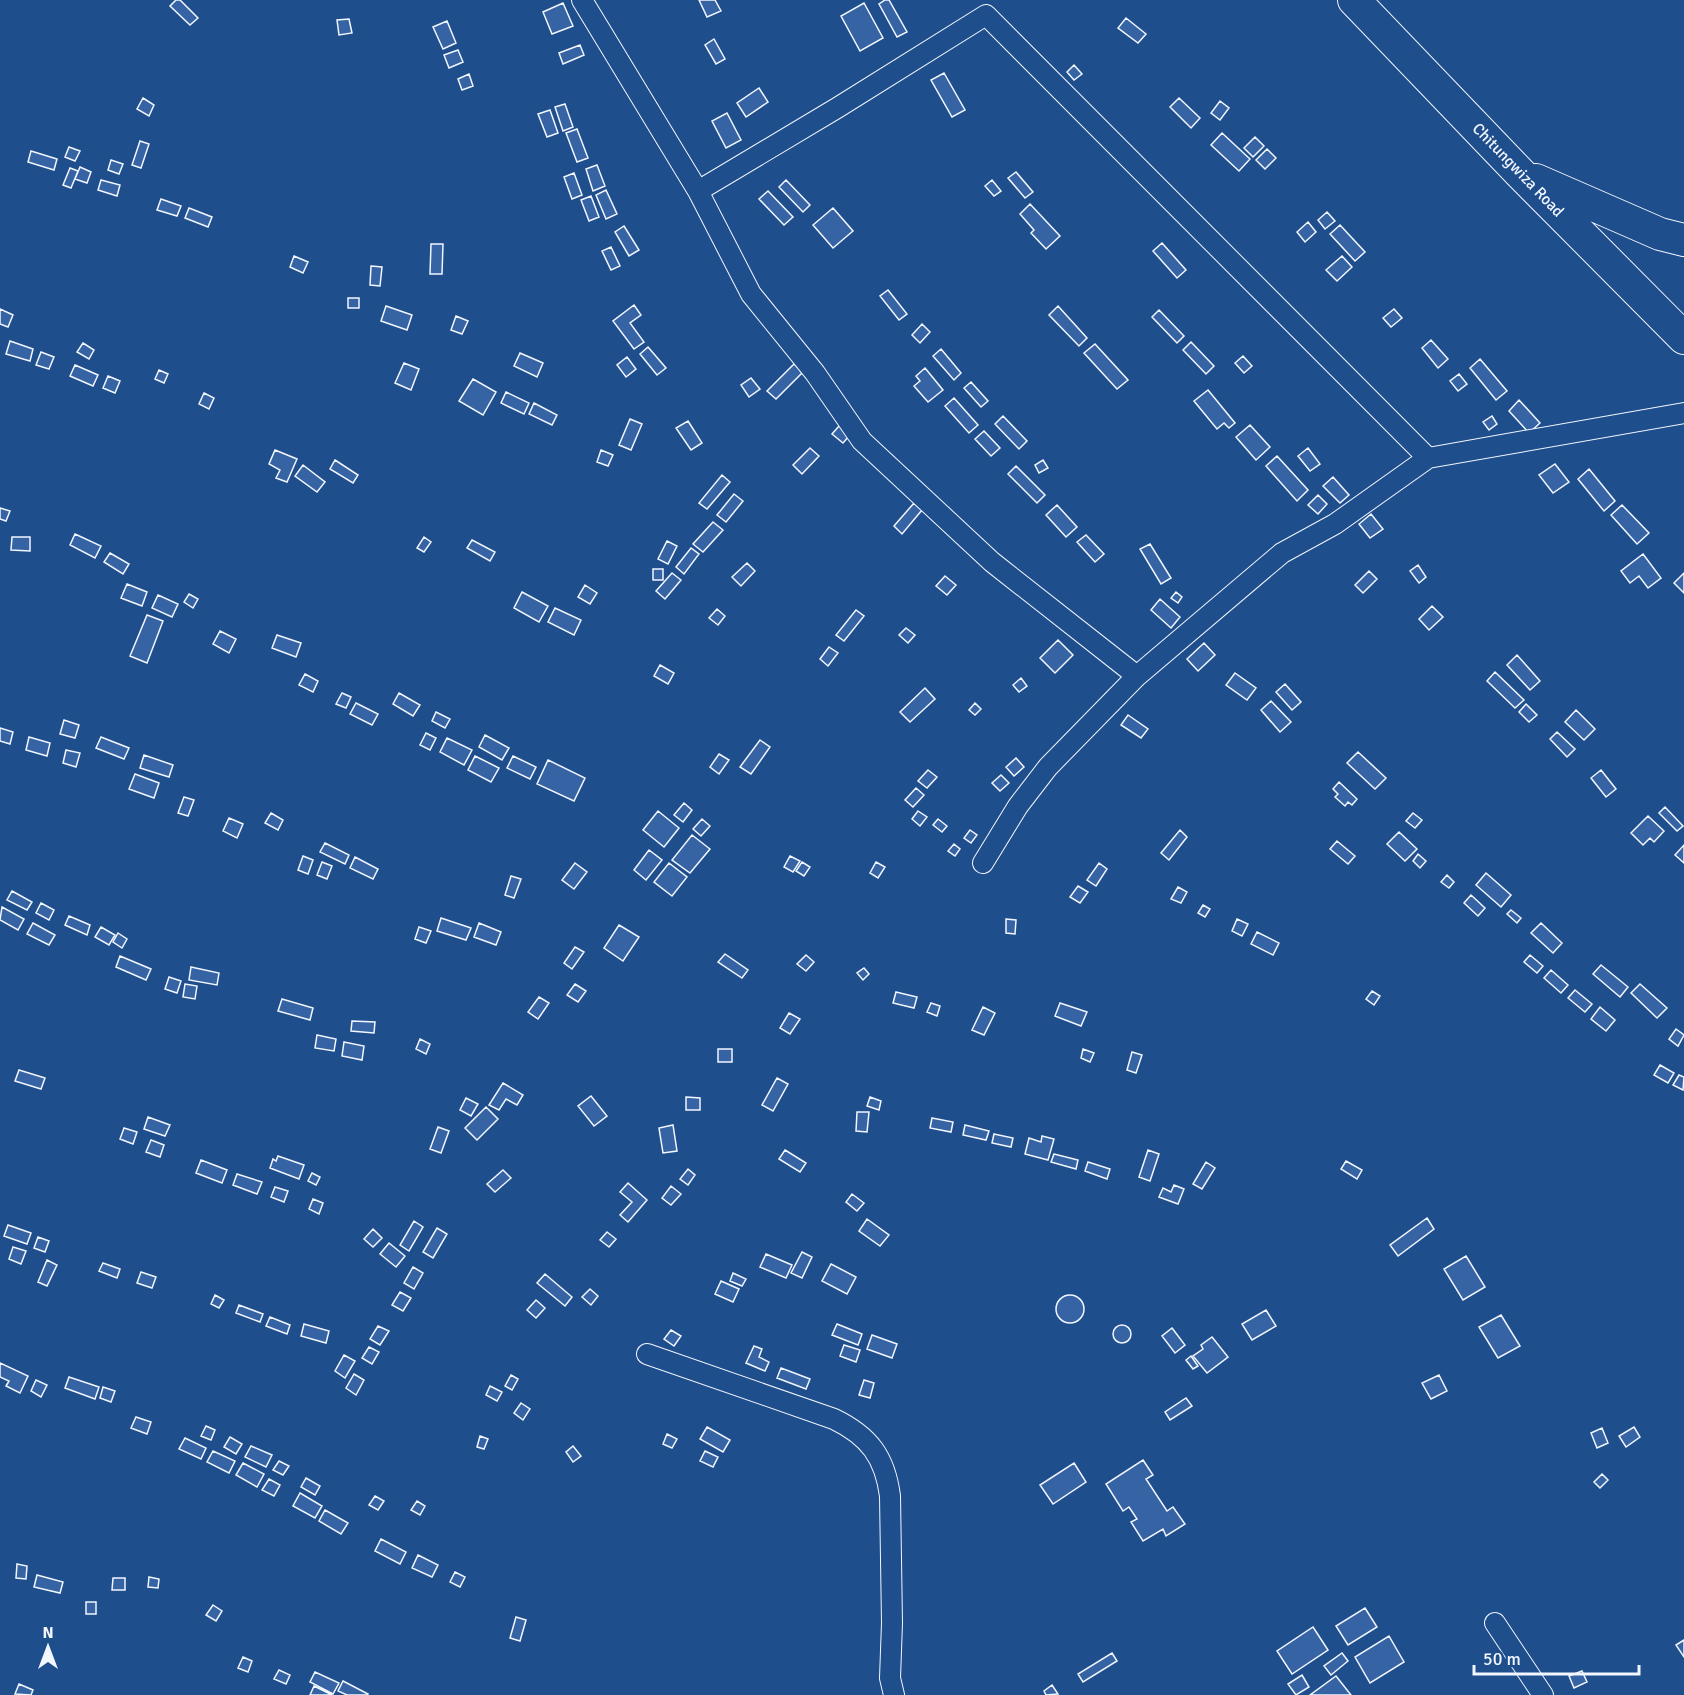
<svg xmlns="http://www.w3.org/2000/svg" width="1684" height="1695" font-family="Signika,sans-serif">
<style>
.building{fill:#3563a3;stroke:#f2f6ff;stroke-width:1.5}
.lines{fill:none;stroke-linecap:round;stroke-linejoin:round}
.minor-casing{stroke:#f2f6ff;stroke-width:22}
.primary-casing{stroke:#f2f6ff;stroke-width:34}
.minor{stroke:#1f4e8c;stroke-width:20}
.primary{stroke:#1f4e8c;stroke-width:32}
.labels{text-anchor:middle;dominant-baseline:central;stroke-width:4.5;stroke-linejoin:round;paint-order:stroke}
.street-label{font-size:16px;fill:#f2f6ff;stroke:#1f4e8c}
</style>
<rect width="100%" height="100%" fill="#1f4e8c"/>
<path class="building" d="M176 0H180L198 18 190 25 170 6Z
M699 0H715L721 11 707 17Z
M885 0H889L907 32 897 37 879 4Z
M563 3 573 26 552 34 543 12Z
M864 3 883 38 860 51 841 16Z
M1126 18 1146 34 1138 43 1118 28Z
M349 19 352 33 339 35 337 20Z
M447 21 456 43 443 49 433 27Z
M714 39 725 59 716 64 705 45Z
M580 45 584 55 563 64 559 53Z
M458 50 463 62 449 68 444 55Z
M1074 65 1082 74 1074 80 1067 72Z
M944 73 965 110 952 117 931 80Z
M469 74 473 86 462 90 458 79Z
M759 88 768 102 746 117 737 103Z
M143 98 154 105 149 116 137 109Z
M1179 98 1200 118 1191 128 1170 107Z
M1220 101 1229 108 1220 120 1211 113Z
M565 104 573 127 563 131 555 107Z
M550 110 558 133 547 137 538 114Z
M727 113 741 140 726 148 712 121Z
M577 129 588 158 577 162 566 133Z
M1222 133 1250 159 1239 171 1211 145Z
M1255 137 1264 146 1253 157 1244 148Z
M140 141 149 144 141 168 132 165Z
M69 147 80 151 75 161 65 157Z
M1267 149 1276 158 1265 169 1256 160Z
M31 151 57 159 54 170 28 162Z
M111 160 123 164 119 174 108 170Z
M597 165 605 186 593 191 586 169Z
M80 167 91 172 87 183 75 179Z
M70 168 78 171 71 188 63 185Z
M1016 172 1033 192 1025 198 1008 178Z
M574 173 582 195 572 199 564 177Z
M101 180 120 185 117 196 98 190Z
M786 180 810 205 803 212 779 187Z
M992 180 1001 191 994 196 985 186Z
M606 190 617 214 606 219 596 195Z
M768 191 793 217 784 225 759 199Z
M591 196 599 217 589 221 581 200Z
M161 199 181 206 177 216 157 210Z
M1030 204 1060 236 1046 249 1031 233 1034 230 1020 214Z
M189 208 212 217 208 227 185 218Z
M833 208 853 231 833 248 813 225Z
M1327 212 1335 221 1325 229 1318 220Z
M1308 222 1316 232 1305 242 1297 232Z
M1340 225 1365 252 1355 261 1330 234Z
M624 226 639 250 629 256 615 232Z
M1162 243 1186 270 1177 278 1153 251Z
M431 244H443L442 274H430Z
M611 247 620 266 611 270 602 251Z
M294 256 308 262 303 273 290 267Z
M1342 256 1352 267 1337 281 1326 270Z
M371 266 382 267 380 286 370 285Z
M888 290 907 314 899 320 880 296Z
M348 298H359V308H348Z
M634 305 641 315 630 323 644 342 634 349 613 321Z
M386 306 412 315 407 330 381 321Z
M1058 306 1087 338 1079 346 1049 315Z
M0 309 13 315 8 327 0 324Z
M1394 309 1402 318 1391 327 1383 318Z
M1159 310 1184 336 1177 343 1152 317Z
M456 316 468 321 462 334 451 330Z
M922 324 930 332 920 343 912 335Z
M1431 340 1448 359 1438 368 1422 348Z
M10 341 33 349 30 361 6 354Z
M1191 342 1214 366 1206 374 1183 350Z
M83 343 94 350 89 359 77 352Z
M1095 344 1128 380 1117 389 1084 353Z
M648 347 666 368 657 375 640 354Z
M941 349 961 373 954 380 933 356Z
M41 352 54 357 49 369 36 365Z
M520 353 543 363 537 377 514 366Z
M1243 356 1252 366 1244 373 1235 363Z
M627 357 636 369 626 377 617 365Z
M1480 359 1507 391 1496 400 1470 368Z
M404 363 419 369 411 390 395 383Z
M794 364 803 372 776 399 767 391Z
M75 365 98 375 93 386 70 376Z
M925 368 943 390 928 402 914 386 920 381 916 376Z
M159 370 168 374 164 383 155 379Z
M1459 374 1467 384 1458 391 1450 381Z
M108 376 120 381 115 393 103 388Z
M751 378 760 389 749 397 741 385Z
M473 379 496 392 483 415 459 401Z
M971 382 988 401 981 407 964 388Z
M1208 390 1235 423 1229 428 1224 423 1217 429 1194 401Z
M506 392 529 403 524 414 501 403Z
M204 393 214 398 209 409 199 404Z
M954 398 978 425 969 433 945 406Z
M1519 400 1540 423 1529 433 1509 411Z
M534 403 557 415 552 425 529 414Z
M1003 416 1027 441 1019 449 995 424Z
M1492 416 1497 424 1489 430 1483 422Z
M630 419 642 424 631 450 619 445Z
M688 421 702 443 691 450 676 428Z
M1250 425 1270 447 1256 460 1236 437Z
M839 426 850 435 843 443 832 434Z
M984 431 1000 448 991 456 975 439Z
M810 448 819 456 802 474 793 465Z
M1308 448 1320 464 1310 471 1298 456Z
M275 450 297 459 287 482 276 478 280 470 269 464Z
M601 450 613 455 608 466 597 462Z
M1277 456 1308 490 1297 501 1266 466Z
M335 460 358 475 353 483 330 469Z
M1043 460 1048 468 1039 473 1035 465Z
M1555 464 1569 482 1553 493 1539 475Z
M303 465 325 482 317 492 295 476Z
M1016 466 1045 495 1037 503 1008 474Z
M1589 469 1615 501 1604 511 1578 479Z
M722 475 730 482 707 509 699 503Z
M1333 477 1349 495 1340 503 1323 486Z
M734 494 743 501 726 522 717 515Z
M1318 495 1327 504 1318 514 1308 505Z
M914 503 922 510 902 534 894 526Z
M1057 505 1077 527 1066 537 1046 515Z
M1622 505 1649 533 1637 544 1611 515Z
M0 508 10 511 6 521 0 519Z
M1371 514 1383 529 1370 538 1359 524Z
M713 522 723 530 703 552 693 544Z
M75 534 101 546 95 558 70 545Z
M1086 535 1104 554 1095 562 1077 542Z
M12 537H30V551L11 550Z
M424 537 431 542 424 552 417 548Z
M472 540 495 552 490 561 467 548Z
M667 541 677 546 668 564 658 559Z
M1150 544 1171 578 1161 584 1140 549Z
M691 548 699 554 684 574 676 567Z
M110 553 129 564 123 574 104 562Z
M1643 554 1661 578 1648 588 1639 576 1630 583 1621 571Z
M747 563 755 571 741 586 732 577Z
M1418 565 1426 577 1419 583 1410 571Z
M653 569H663V580H653Z
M1369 571 1377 579 1363 593 1355 585Z
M672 573 681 580 665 599 656 591Z
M1684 573V593L1674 583Z
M945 576 956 585 947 595 936 586Z
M127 584 147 592 142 606 121 598Z
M585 585 597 593 590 604 578 597Z
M522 592 548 606 539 622 514 608Z
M1176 592 1182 597 1178 603 1171 598Z
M189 594 198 599 193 608 184 602Z
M158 595 178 604 172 617 152 608Z
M1160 599 1180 617 1171 628 1151 610Z
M1432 606 1443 617 1429 630 1419 619Z
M555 608 581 620 574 635 548 622Z
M717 609 725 616 718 625 709 618Z
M856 610 864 616 844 641 836 635Z
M147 615 163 621 147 663 130 656Z
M906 628 915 635 908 643 899 635Z
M220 631 236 639 229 653 213 644Z
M277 635 301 643 296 657 272 648Z
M1058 640 1073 655 1055 673 1040 658Z
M1204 643 1215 655 1198 671 1187 659Z
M829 647 838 653 828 666 820 659Z
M1517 655 1540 681 1530 690 1507 665Z
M660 665 674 673 668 684 654 676Z
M1495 672 1524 700 1515 708 1487 681Z
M1235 673 1256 688 1247 700 1226 685Z
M305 674 318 681 313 692 299 685Z
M1021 678 1027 686 1019 692 1013 685Z
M1285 684 1301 702 1292 710 1276 692Z
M925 688 935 699 910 722 900 712Z
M342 693 351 697 346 708 336 704Z
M399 693 420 705 413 716 393 704Z
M1271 701 1291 722 1280 732 1261 710Z
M356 703 378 714 372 725 350 714Z
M975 703 981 709 975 715 969 710Z
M1526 704 1537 715 1529 722 1519 712Z
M1576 710 1595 729 1584 740 1565 722Z
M436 712 450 719 445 728 432 721Z
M1128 715 1148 729 1141 738 1121 725Z
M64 720 79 725 75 738 60 734Z
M0 728 13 732 10 744 0 741Z
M1557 732 1575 749 1567 757 1550 739Z
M426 733 436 738 430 750 420 745Z
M485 735 509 748 502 760 479 747Z
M29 737 50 743 47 756 26 750Z
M101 737 129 748 124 759 96 748Z
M447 738 472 750 464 765 440 752Z
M760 740 770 747 751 774 740 767Z
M66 750 80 753 76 767 63 763Z
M1358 752 1386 778 1375 789 1347 763Z
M719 754 729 760 719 774 710 767Z
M144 755 173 765 169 777 140 768Z
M475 756 499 768 491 782 468 770Z
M513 756 536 767 530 779 507 768Z
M1016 758 1024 767 1014 776 1006 767Z
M548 760 585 778 574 801 537 784Z
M928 770 937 777 927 788 918 781Z
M1601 770 1616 789 1606 797 1591 778Z
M135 774 159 783 154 798 129 789Z
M1001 775 1009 783 1000 791 992 783Z
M1339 782 1357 799 1352 805 1348 802 1345 806 1335 797 1338 794 1333 789Z
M916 788 924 795 913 807 905 800Z
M184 797 194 800 188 816 178 813Z
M684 803 692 810 683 822 674 815Z
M1665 807 1683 826 1677 831 1659 813Z
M658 811 679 828 664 847 643 830Z
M918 811 927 817 920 826 912 819Z
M271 813 283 820 278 830 265 823Z
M1413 813 1422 820 1415 828 1406 821Z
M1648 816 1664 831 1654 842 1650 838 1643 845 1631 833Z
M229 818 243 824 237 838 223 831Z
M702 819 710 826 701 836 693 829Z
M938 819 947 826 942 832 933 825Z
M970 830 977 835 971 843 964 838Z
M1180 830 1187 837 1169 860 1161 853Z
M1399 832 1417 849 1405 861 1387 844Z
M692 835 710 849 690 873 672 860Z
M1337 841 1355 856 1348 864 1330 849Z
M325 843 349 855 345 864 320 852Z
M954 844 960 849 955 856 948 851Z
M1684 845V863L1675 855Z
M649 850 662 860 646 880 634 870Z
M1418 854 1426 861 1420 868 1413 861Z
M303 856 313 860 308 874 298 870Z
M790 856 800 861 793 872 784 867Z
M355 857 378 869 373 879 350 868Z
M322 862 332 866 327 879 317 875Z
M802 862 810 867 804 876 796 871Z
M876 862 885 867 878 878 870 873Z
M575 863 587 872 574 889 562 880Z
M669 863 687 877 672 896 654 882Z
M1099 863 1107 869 1096 886 1087 880Z
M1486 873 1511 895 1501 907 1476 885Z
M1447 875 1454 882 1449 888 1441 882Z
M511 876 521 879 514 898 505 895Z
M1078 886 1088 892 1080 903 1070 897Z
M1178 887 1187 892 1181 903 1171 899Z
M12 891 32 902 27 910 7 900Z
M1471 895 1485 908 1478 916 1464 903Z
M41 903 54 910 49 920 36 913Z
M1203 905 1210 909 1205 917 1198 913Z
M2 907 24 919 18 930 0 920Z
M1511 910 1521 918 1517 923 1507 914Z
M69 916 90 925 87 935 65 925Z
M441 918 471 928 466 940 437 931Z
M1006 919 1016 920 1015 934 1006 933Z
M1237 919 1248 924 1242 936 1232 931Z
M33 923 55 935 49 945 27 934Z
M479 923 501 932 496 945 474 937Z
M1541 923 1562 943 1553 953 1531 933Z
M619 925 639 937 623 961 604 948Z
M101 927 115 935 109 945 95 937Z
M419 927 431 931 426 943 415 939Z
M1257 932 1279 943 1273 955 1251 944Z
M118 933 127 939 122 948 113 942Z
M575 947 584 952 572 969 564 963Z
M725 954 748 970 742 978 718 962Z
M806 955 814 962 806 971 797 964Z
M1530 955 1543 966 1537 973 1524 962Z
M120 956 151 969 146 980 116 967Z
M1601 965 1628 987 1620 997 1593 974Z
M191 967 219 973 217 985 189 980Z
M864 968 869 974 863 980 857 973Z
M1551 970 1568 985 1561 993 1544 978Z
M169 977 181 981 177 993 165 989Z
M185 984 197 986 195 999 183 997Z
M575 984 586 991 578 1002 567 995Z
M1640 984 1667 1008 1657 1018 1631 993Z
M1575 990 1592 1004 1585 1012 1568 998Z
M1372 991 1380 996 1374 1005 1366 999Z
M896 992 917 997 914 1008 893 1003Z
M539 997 549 1003 538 1019 528 1012Z
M282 999 313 1008 310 1020 278 1011Z
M931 1003 940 1006 937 1016 927 1012Z
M1060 1003 1087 1012 1081 1026 1055 1016Z
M983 1007 995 1013 984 1035 972 1030Z
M1600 1007 1615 1020 1606 1031 1591 1019Z
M789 1013 800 1019 790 1034 780 1028Z
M352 1021 375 1022 374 1033 351 1031Z
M1676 1029 1684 1035 1678 1046 1669 1039Z
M317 1035 336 1039 334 1051 315 1048Z
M420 1039 430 1044 426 1054 416 1049Z
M344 1042 364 1046 362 1060 342 1056Z
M718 1049H732V1062H718Z
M1083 1049 1094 1053 1090 1062 1081 1058Z
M1132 1052 1142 1055 1136 1073 1127 1070Z
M1660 1065 1674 1073 1668 1083 1654 1075Z
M19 1070 45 1078 41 1089 15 1081Z
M1679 1075 1684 1077 1683 1090 1673 1085Z
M777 1078 788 1084 773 1111 762 1105Z
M503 1083 523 1095 517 1105 506 1099 499 1110 489 1105Z
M591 1096 607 1116 594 1126 578 1106Z
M686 1097 700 1098V1110H686Z
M870 1097 881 1101 879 1110 867 1106Z
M466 1098 478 1104 471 1116 460 1110Z
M486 1107 498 1119 477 1140 465 1128Z
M857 1112H869L867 1132 856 1131Z
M148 1117 170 1125 165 1136 144 1129Z
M932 1118 953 1122 951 1132 930 1128Z
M673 1125 677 1151 663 1153 659 1128Z
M965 1125 989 1131 986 1140 963 1135Z
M438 1127 449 1131 441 1153 430 1149Z
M124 1128 137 1132 133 1144 120 1139Z
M994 1134 1013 1138 1011 1147 992 1143Z
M1042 1136 1054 1139 1048 1160 1025 1154 1029 1138 1041 1142Z
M151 1140 164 1145 160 1157 146 1152Z
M785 1150 806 1163 800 1172 779 1159Z
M1148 1150 1159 1154 1150 1181 1139 1177Z
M1054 1154 1078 1160 1076 1169 1051 1162Z
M278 1156 304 1165 299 1179 270 1168 273 1159 276 1161Z
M201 1160 227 1170 222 1183 196 1173Z
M1346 1161 1362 1170 1357 1179 1341 1169Z
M1088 1162 1110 1169 1107 1179 1085 1171Z
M1206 1162 1215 1168 1202 1189 1193 1184Z
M688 1169 695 1175 688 1185 680 1179Z
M503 1170 511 1178 495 1192 487 1184Z
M312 1173 320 1177 316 1185 308 1181Z
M237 1174 262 1182 257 1194 233 1185Z
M628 1183 647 1200 628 1222 620 1215 632 1202 620 1192Z
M1174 1185 1184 1189 1178 1204 1159 1197 1163 1188 1171 1192Z
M671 1186 681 1194 671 1205 662 1198Z
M275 1187 288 1191 284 1202 271 1197Z
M852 1194 864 1203 857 1211 846 1202Z
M313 1199 323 1203 319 1214 309 1209Z
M1427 1218 1434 1229 1398 1256 1390 1245Z
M867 1219 889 1235 880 1246 859 1231Z
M414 1221 423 1227 409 1251 400 1245Z
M8 1225 31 1233 27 1244 4 1236Z
M437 1228 447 1234 433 1258 423 1252Z
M373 1229 382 1238 373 1247 364 1239Z
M607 1232 616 1239 609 1247 600 1240Z
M38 1237 49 1241 45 1252 34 1248Z
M389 1243 405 1256 396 1267 380 1254Z
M13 1247 26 1251 21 1264 9 1259Z
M802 1252 812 1257 802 1278 791 1273Z
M766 1254 792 1265 786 1278 760 1267Z
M1466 1256 1485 1287 1463 1300 1444 1269Z
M47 1260 57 1265 47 1286 38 1282Z
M103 1263 120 1269 117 1278 99 1271Z
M831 1264 856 1277 847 1294 822 1281Z
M413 1267 423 1273 414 1289 404 1283Z
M141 1272 156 1277 152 1288 137 1283Z
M733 1273 746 1279 742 1286 730 1281Z
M545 1274 572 1297 565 1306 537 1283Z
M721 1281 739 1289 733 1302 715 1294Z
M590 1289 598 1296 591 1305 582 1297Z
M400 1292 411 1298 403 1311 392 1305Z
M215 1295 224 1300 219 1308 211 1304Z
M1056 1309a14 14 0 1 1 28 0a14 14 0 1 1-28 0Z
M536 1300 545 1308 536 1318 527 1310Z
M239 1305 263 1314 260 1322 236 1313Z
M1266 1310 1276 1326 1252 1340 1242 1324Z
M1501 1315 1520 1346 1498 1358 1479 1327Z
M270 1317 290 1325 287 1334 266 1326Z
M304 1324 329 1331 326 1343 301 1336Z
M837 1324 862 1334 858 1345 832 1335Z
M1113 1334a9 9 0 1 1 18 0a9 9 0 1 1-18 0Z
M378 1326 389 1331 380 1345 370 1339Z
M1172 1328 1185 1345 1175 1353 1162 1336Z
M671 1330 681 1336 674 1346 664 1339Z
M872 1335 897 1344 892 1358 867 1349Z
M1212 1337 1228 1357 1207 1373 1193 1356 1203 1349 1201 1345Z
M844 1345 860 1350 856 1362 840 1356Z
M754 1346 762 1349 759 1357 769 1362 765 1371 746 1363Z
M369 1347 379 1352 372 1364 362 1358Z
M344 1355 355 1361 345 1378 335 1371Z
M1191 1356 1198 1366 1193 1369 1186 1360Z
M0 1363 28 1376 20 1393 6 1386 9 1381 0 1377Z
M781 1368 810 1379 806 1389 777 1378Z
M354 1374 364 1380 356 1395 346 1388Z
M511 1375 518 1379 512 1390 505 1386Z
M1439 1375 1447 1391 1431 1399 1422 1383Z
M69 1377 99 1387 95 1399 65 1388Z
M36 1380 47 1385 41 1397 31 1391Z
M864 1380 874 1383 870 1398 859 1395Z
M490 1386 502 1392 497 1401 486 1395Z
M103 1387 115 1391 111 1402 100 1398Z
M1186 1398 1192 1406 1170 1420 1165 1412Z
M521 1403 530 1409 523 1420 514 1413Z
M136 1417 151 1422 147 1434 131 1428Z
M206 1426 215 1430 211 1440 201 1436Z
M707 1427 730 1440 723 1452 700 1439Z
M1634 1427 1640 1437 1626 1447 1619 1436Z
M1602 1428 1608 1443 1597 1448 1591 1433Z
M667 1434 677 1439 672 1448 663 1444Z
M480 1436 488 1439 484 1449 477 1447Z
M230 1437 242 1444 236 1454 224 1447Z
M185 1438 206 1448 201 1459 179 1449Z
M251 1446 272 1455 266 1467 245 1457Z
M573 1446 581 1456 573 1462 566 1452Z
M213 1451 235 1461 229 1473 207 1462Z
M705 1451 718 1457 713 1467 700 1461Z
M1143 1460 1153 1475 1146 1479 1167 1511 1173 1507 1185 1524 1166 1536 1163 1529 1143 1541 1131 1522 1137 1519 1129 1507 1123 1511 1106 1484Z
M279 1461 289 1466 283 1475 273 1470Z
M243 1463 264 1474 257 1487 236 1475Z
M1074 1463 1086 1482 1053 1504 1040 1485Z
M1602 1474 1608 1480 1600 1488 1594 1482Z
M306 1478 320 1486 315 1495 301 1487Z
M269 1479 280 1485 274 1496 262 1490Z
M300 1493 322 1506 315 1518 293 1506Z
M375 1496 384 1501 378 1510 369 1505Z
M417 1501 425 1506 420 1515 411 1510Z
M325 1510 348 1523 341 1534 319 1521Z
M381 1539 406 1552 400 1564 375 1551Z
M418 1555 438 1565 432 1577 412 1568Z
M17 1564 27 1566 26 1579 16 1578Z
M455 1572 465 1577 460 1587 450 1582Z
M37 1575 63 1582 60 1593 34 1587Z
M149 1577 159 1579 158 1588 148 1587Z
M113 1578H125V1590H112Z
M86 1602H96V1614H86Z
M213 1605 222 1611 216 1621 206 1615Z
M1365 1608 1377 1627 1348 1645 1336 1626Z
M516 1617 526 1620 520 1641 510 1638Z
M1313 1627 1328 1650 1292 1674 1277 1651Z
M1389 1636 1404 1662 1370 1683 1355 1657Z
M1684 1640V1657L1676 1645Z
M1112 1653 1117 1661 1083 1682 1078 1674Z
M1342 1653 1348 1661 1331 1675 1324 1666Z
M243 1657 252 1661 248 1672 238 1668Z
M279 1670 290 1675 286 1684 274 1679Z
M1582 1671 1587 1682 1574 1688 1569 1676Z
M315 1672 339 1683 333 1694 310 1682Z
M1302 1675 1309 1687 1296 1695 1288 1684Z
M1336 1676 1351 1695H1310Z
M343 1681 368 1694 367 1695H347L338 1691Z
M19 1684 33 1690 31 1695 15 1694Z
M1052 1685 1058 1694 1046 1695 1044 1691Z
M314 1686 332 1695H310Z"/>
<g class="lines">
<defs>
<path id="minor" d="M582 0 698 191 751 294 815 373 862 441 992 562 1137 676
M698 191 837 108 986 15 1428 458
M983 863 1018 806 1048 767 1137 676 1282 553 1335 524 1428 458 1684 413
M647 1354 834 1419C869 1436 885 1457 890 1496L892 1623 890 1678 894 1695
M1495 1623 1543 1695"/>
<path id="primary" d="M1354 0 1519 172 1684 338
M1536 180 1660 234 1684 240"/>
</defs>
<use href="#minor" class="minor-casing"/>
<use href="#primary" class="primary-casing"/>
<use href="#minor" class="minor"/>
<use href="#primary" class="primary"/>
</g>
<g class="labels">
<g class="street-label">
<text transform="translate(1518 170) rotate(46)">Chitungwiza Road</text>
</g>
</g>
<g transform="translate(48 1647)" stroke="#1f4e8c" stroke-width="4.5" paint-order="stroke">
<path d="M0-4.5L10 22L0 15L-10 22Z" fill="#f2f6ff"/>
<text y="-9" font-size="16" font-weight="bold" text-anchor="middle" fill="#f2f6ff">N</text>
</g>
<path d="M1474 1665v9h165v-9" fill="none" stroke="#f2f6ff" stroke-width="3"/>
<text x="1483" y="1665" font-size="18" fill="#f2f6ff" stroke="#1f4e8c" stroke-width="4.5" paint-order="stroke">50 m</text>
</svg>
